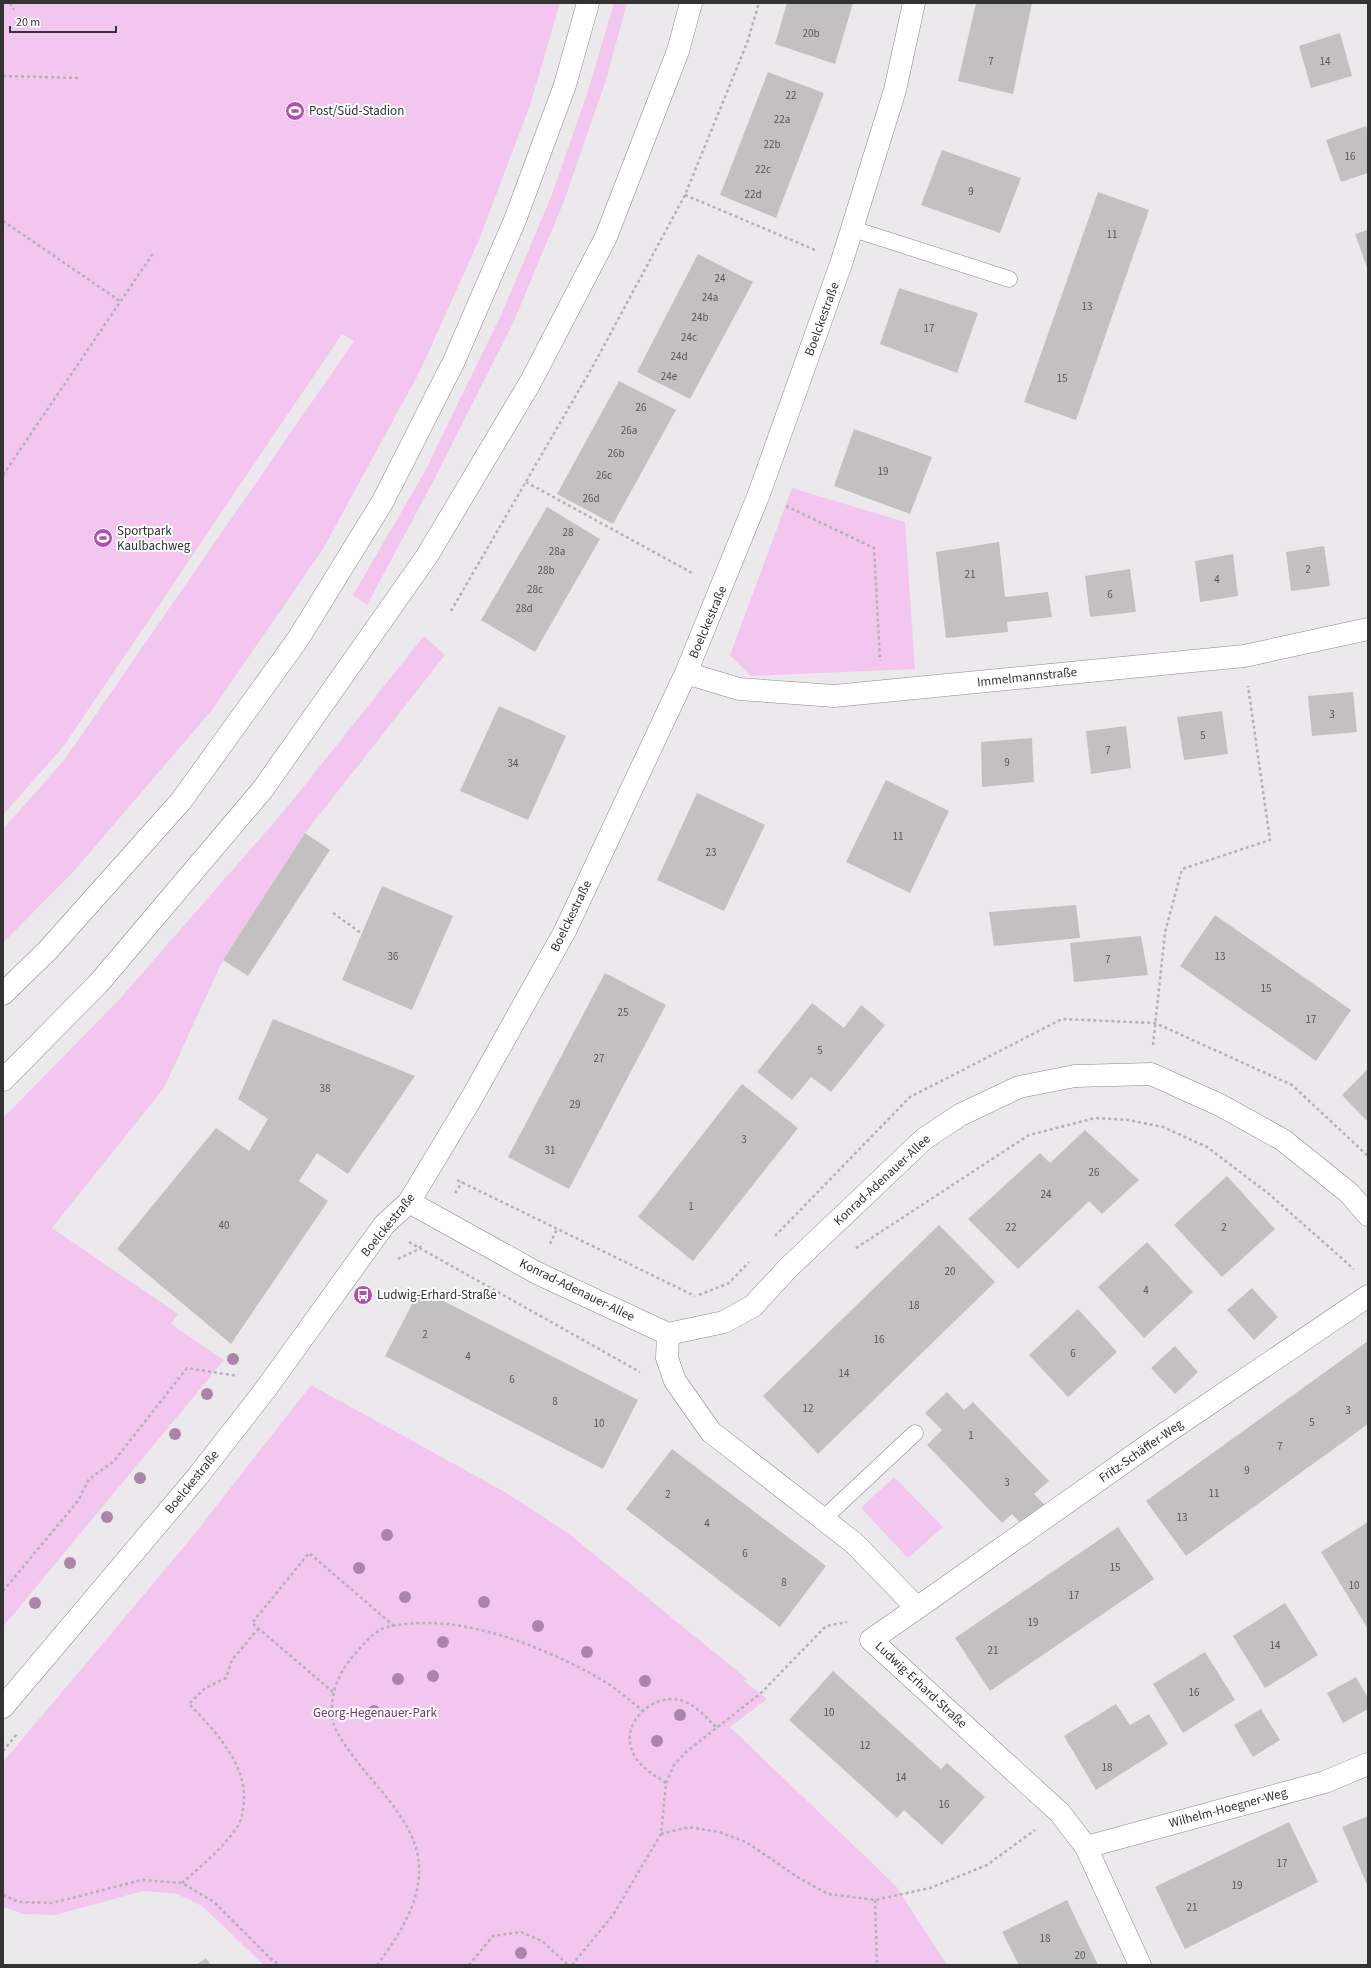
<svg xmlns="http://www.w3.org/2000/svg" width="1371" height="1968" font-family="'Source Sans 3',sans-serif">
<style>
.green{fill:#f3c6f0}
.building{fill:#c3c0c2}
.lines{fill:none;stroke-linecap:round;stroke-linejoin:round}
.lane-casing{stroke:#8b888b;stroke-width:17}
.street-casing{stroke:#8b888b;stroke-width:23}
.secondary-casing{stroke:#8b888b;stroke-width:23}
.highway-casing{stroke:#8b888b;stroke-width:23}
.path{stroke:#b4b1b4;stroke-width:2.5;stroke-dasharray:3 3;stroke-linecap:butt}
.lane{stroke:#fff;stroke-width:16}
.street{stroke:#fff;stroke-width:22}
.secondary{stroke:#fff;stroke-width:22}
.highway{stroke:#fff;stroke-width:22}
.tree{fill:#ab85a9}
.labels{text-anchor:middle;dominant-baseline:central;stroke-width:4;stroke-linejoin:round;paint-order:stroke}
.number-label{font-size:11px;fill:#585658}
.poi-label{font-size:13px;fill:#343334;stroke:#fff;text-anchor:start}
.street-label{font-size:13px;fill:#343334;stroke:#fff}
.park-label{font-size:13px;fill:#753373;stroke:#fff}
</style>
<rect width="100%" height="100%" fill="#ece9ec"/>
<path class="green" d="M3 3H560L530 105 479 240 420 371 323 549 212 710 73 872 3 943V829L65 759 354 341 342 334 63 747 3 815Z
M614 3H627L606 80 564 201 514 321 434 480 367 605 353 595 424 473 502 313 551 197 587 94Z
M792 488 905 522 915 669 751 676 730 655Z
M424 636 445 655 305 833 223 960 164 1088 52 1228 178 1314 171 1324 224 1360 3 1627V1118L117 1002 284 811Z
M311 1385 503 1491 568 1533 747 1679 744 1681 767 1699 730 1727 896 1886 947 1965H264L202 1906 177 1894 143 1891 55 1915 24 1914 3 1907V1762L189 1541Z
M894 1477 943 1527 908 1558 861 1508Z"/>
<path class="building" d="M787 3H853L835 64 775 44Z
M976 3H1032L1013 94 958 81Z
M1340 33 1352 76 1311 88 1299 46Z
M768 72 824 93 776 218 720 195Z
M1366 126 1368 133V173L1341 182 1326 140Z
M942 150 1021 178 1000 233 921 205Z
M1098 192 1149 210 1076 420 1024 402Z
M1368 230V270L1355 234Z
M698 254 753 282 690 399 637 372Z
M899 288 978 313 957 373 880 344Z
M619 381 676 410 613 524 557 494Z
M854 429 932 457 910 514 834 486Z
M547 507 600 539 535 652 481 620Z
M999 542 1005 597 1048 592 1052 617 1007 622 1008 632 946 638 936 552Z
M1324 546 1330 586 1291 591 1286 552Z
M1233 554 1238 596 1200 602 1195 561Z
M1130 569 1136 612 1090 617 1085 576Z
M1353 692 1357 732 1312 736 1308 696Z
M499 706 566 736 528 820 460 791Z
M1222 711 1228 754 1184 760 1177 717Z
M1126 726 1131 768 1091 774 1086 731Z
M1032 738 1034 782 982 787 981 742Z
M886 780 949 811 910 893 846 862Z
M697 793 765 825 724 911 657 880Z
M305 833 330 850 248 976 223 960Z
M382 886 453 916 412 1010 342 980Z
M1076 905 1080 938 994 946 989 912Z
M1215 915 1351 1010 1316 1061 1180 966Z
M1141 936 1148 975 1074 982 1070 943Z
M605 973 666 1005 569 1189 508 1157Z
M812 1003 844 1028 861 1005 885 1025 831 1092 811 1077 792 1100 757 1072Z
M273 1019 415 1076 348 1174 317 1153 299 1181 328 1201 231 1344 117 1249 216 1128 249 1151 268 1119 238 1099Z
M1368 1069V1122L1342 1095Z
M742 1084 798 1128 693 1261 638 1217Z
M1085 1130 1139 1180 1102 1214 1089 1201 1018 1269 968 1219 1040 1153 1050 1163Z
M1227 1176 1275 1229 1222 1277 1174 1225Z
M939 1225 995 1282 818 1454 763 1396Z
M1147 1242 1193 1292 1144 1338 1098 1287Z
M1252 1288 1278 1317 1254 1340 1227 1310Z
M420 1289 638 1400 603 1469 385 1356Z
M1078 1309 1117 1352 1068 1397 1029 1355Z
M1368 1341V1424L1186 1556 1146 1501Z
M1175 1346 1198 1372 1175 1394 1151 1368Z
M947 1392 964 1410 973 1402 1049 1481 1034 1494 1045 1505 1023 1526 1012 1514 1002 1523 927 1445 942 1430 925 1413Z
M672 1449 826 1566 780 1627 626 1509Z
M1368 1522V1629L1321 1552Z
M1118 1527 1154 1579 990 1691 955 1638Z
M1285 1603 1318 1655 1265 1688 1233 1636Z
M1205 1652 1235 1700 1183 1733 1153 1684Z
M833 1671 941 1769 947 1763 985 1797 942 1845 904 1810 897 1818 789 1720Z
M1356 1677 1368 1698V1709L1343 1723 1327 1693Z
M1116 1704 1130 1725 1149 1714 1168 1744 1096 1790 1064 1736Z
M1261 1709 1280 1740 1253 1757 1234 1725Z
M1368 1816V1887L1342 1827Z
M1289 1822 1318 1882 1185 1949 1155 1887Z
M1067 1900 1098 1965H1019L1002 1932Z
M206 1958 211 1965H196Z"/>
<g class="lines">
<defs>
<path id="lane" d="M853 229 1009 279
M823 1519 915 1433"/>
<path id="street" d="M686 673 739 689 834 696 1244 656 1368 629
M409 1202 471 1099 565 931 686 673 759 494 842 261 895 90 914 3
M668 1334 667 1358 675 1381 711 1432 854 1543 917 1608 871 1640 1060 1813 1086 1847 1140 1965
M917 1608 1157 1439 1368 1296
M1086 1847 1325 1782 1368 1764"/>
<path id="secondary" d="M3 1707 198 1476 265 1390 384 1225 409 1202 537 1273 668 1334 724 1322 753 1306 788 1268 924 1139 960 1115 1019 1087 1075 1076 1151 1074 1220 1105 1283 1140 1349 1193 1368 1215"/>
<path id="highway" d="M3 994 48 950 181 801 298 639 383 501 454 361 515 220 565 85 588 3
M3 1080 98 984 263 789 427 556 530 383 606 237 678 51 691 3"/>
</defs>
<use href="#lane" class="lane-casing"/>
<use href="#street" class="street-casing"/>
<use href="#secondary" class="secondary-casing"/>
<use href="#highway" class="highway-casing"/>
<path class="path" d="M10 3 14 10
M3 76 80 78
M685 195 815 250
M3 221 120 301
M3 475 154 252
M526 482 694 574
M786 506 874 548 880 661
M451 611 593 366 685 195 747 43 759 3
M333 913 361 933
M1153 1045 1165 932 1182 869 1270 840 1248 686
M457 1180 695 1296
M455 1193 462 1182
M775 1236 910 1097 1062 1019 1155 1023 1292 1085 1368 1156
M409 1242 640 1372
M550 1244 557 1229
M856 1248 1029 1135 1095 1118 1128 1120 1163 1127 1207 1147 1269 1194 1354 1269
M398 1259 419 1249 423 1243
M699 1295 729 1283 749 1262
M3 1591 78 1501 89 1479 114 1461 187 1368 238 1376
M333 1692 252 1623 309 1553 394 1626
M3 1751 17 1734
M666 1783C654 1775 641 1768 634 1755 616 1723 658 1687 688 1703 699 1709 707 1718 716 1727
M661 1834 689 1827 719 1832 746 1842 799 1878 828 1894 875 1900 930 1888 987 1865 1035 1830
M182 1883C202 1865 225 1847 239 1824 242 1819 242 1814 243 1809 251 1768 215 1731 189 1704L205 1688 226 1678 232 1660 258 1629
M3 1895 19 1902 52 1903 142 1880 182 1883 214 1902 271 1959 280 1965
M875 1900 877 1965
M377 1965C402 1932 430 1888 415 1845 405 1815 379 1789 359 1764 351 1753 334 1732 332 1718 330 1692 339 1672 355 1654 363 1645 370 1636 380 1630 387 1626 397 1625 406 1624 466 1617 537 1645 590 1673 609 1683 626 1697 642 1710
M469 1965 493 1936 521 1932 542 1941 568 1965
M572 1965 613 1915 661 1834 666 1783 674 1765 686 1752 761 1693 826 1626 847 1622"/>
<use href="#lane" class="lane"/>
<use href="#street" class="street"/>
<use href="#secondary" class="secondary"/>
<use href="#highway" class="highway"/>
</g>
<g class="tree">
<circle cx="233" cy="1359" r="6"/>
<circle cx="207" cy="1394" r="6"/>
<circle cx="175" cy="1434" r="6"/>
<circle cx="140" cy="1478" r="6"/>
<circle cx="107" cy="1517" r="6"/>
<circle cx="387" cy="1535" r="6"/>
<circle cx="70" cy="1563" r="6"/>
<circle cx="359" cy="1568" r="6"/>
<circle cx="405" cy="1597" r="6"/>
<circle cx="484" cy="1602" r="6"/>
<circle cx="35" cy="1603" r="6"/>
<circle cx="538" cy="1626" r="6"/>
<circle cx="443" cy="1642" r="6"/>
<circle cx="587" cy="1652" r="6"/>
<circle cx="433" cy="1676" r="6"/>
<circle cx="398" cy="1679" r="6"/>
<circle cx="645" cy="1681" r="6"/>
<circle cx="374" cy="1711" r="6"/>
<circle cx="680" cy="1715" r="6"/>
<circle cx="657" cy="1741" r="6"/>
<circle cx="521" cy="1953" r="6"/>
</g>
<defs>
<symbol id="stadium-disc" viewBox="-11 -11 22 22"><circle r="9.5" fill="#b44db2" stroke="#fff"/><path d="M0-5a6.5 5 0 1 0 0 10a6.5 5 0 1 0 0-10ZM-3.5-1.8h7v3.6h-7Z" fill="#fff"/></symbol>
<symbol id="bus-disc" viewBox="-11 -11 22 22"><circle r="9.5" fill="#b44db2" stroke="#fff"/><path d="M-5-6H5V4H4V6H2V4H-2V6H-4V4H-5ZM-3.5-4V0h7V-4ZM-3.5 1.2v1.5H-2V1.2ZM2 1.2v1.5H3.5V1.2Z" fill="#fff"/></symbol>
</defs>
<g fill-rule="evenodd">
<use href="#stadium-disc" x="284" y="100" width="22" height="22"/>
<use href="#stadium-disc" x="92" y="527" width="22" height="22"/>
<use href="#bus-disc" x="352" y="1284" width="22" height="22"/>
</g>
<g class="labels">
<g class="number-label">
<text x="811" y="33">20b</text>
<text x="991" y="61">7</text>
<text x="1325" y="61">14</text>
<text x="791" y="95">22</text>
<text x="782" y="119">22a</text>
<text x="772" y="144">22b</text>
<text x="1350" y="156">16</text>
<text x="763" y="169">22c</text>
<text x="971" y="191">9</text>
<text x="753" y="194">22d</text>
<text x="1112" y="234">11</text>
<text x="720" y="278">24</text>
<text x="710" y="297">24a</text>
<text x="1087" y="306">13</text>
<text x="700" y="317">24b</text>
<text x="929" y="328">17</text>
<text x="689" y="337">24c</text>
<text x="679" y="356">24d</text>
<text x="669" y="376">24e</text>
<text x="1062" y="378">15</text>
<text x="641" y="407">26</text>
<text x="629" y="430">26a</text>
<text x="616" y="453">26b</text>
<text x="883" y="471">19</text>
<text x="604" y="475">26c</text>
<text x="591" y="498">26d</text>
<text x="568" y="532">28</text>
<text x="557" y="551">28a</text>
<text x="1308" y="569">2</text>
<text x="546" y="570">28b</text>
<text x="970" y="574">21</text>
<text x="1217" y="579">4</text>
<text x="535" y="589">28c</text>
<text x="1110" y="594">6</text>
<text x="524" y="608">28d</text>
<text x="1332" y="714">3</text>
<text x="1203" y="735">5</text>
<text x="1108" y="750">7</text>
<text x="1007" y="762">9</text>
<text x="513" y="763">34</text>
<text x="898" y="836">11</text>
<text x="711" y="852">23</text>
<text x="393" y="956">36</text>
<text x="1220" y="956">13</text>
<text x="1108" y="959">7</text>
<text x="1266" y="988">15</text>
<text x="623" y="1012">25</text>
<text x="1311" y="1019">17</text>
<text x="820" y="1050">5</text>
<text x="599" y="1058">27</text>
<text x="325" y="1088">38</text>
<text x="575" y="1104">29</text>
<text x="744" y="1139">3</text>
<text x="550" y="1150">31</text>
<text x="1094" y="1172">26</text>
<text x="1046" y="1194">24</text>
<text x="691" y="1206">1</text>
<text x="224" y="1225">40</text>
<text x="1011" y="1227">22</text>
<text x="1224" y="1227">2</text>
<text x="950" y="1271">20</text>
<text x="1146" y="1290">4</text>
<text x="914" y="1305">18</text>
<text x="425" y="1334">2</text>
<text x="879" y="1339">16</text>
<text x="1073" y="1353">6</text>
<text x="468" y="1356">4</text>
<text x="844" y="1373">14</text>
<text x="512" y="1379">6</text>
<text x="555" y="1401">8</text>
<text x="808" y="1408">12</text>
<text x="1348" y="1410">3</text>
<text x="1312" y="1422">5</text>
<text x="599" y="1423">10</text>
<text x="971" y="1435">1</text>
<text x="1280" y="1446">7</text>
<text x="1247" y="1470">9</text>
<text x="1007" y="1482">3</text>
<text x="1214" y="1493">11</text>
<text x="668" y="1494">2</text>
<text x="1182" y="1517">13</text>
<text x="707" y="1523">4</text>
<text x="745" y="1553">6</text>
<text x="1115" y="1567">15</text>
<text x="784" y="1582">8</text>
<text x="1354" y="1585">10</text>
<text x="1074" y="1595">17</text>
<text x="1033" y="1622">19</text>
<text x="1275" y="1645">14</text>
<text x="993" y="1650">21</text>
<text x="1194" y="1692">16</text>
<text x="829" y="1712">10</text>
<text x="865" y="1745">12</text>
<text x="1107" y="1767">18</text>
<text x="901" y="1777">14</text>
<text x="944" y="1804">16</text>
<text x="1282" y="1863">17</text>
<text x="1237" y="1885">19</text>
<text x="1192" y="1907">21</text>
<text x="1045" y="1938">18</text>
<text x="1080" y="1955">20</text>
</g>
<g class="poi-label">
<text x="309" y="111">Post/Süd-Stadion</text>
<text x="117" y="531">Sportpark<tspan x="117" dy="15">Kaulbachweg</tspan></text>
<text x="377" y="1295">Ludwig-Erhard-Straße</text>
</g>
<g class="street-label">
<text transform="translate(822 319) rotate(-70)">Boelckestraße</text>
<text transform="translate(708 622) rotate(-67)">Boelckestraße</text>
<text transform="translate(1027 677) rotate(-6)">Immelmannstraße</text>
<text transform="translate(571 916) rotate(-64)">Boelckestraße</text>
<text transform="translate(882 1180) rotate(-43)">Konrad-Adenauer-Allee</text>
<text transform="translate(388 1225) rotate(-51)">Boelckestraße</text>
<text transform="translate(577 1290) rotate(26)">Konrad-Adenauer-Allee</text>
<text transform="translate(1141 1451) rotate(-35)">Fritz-Schäffer-Weg</text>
<text transform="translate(192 1482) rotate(-51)">Boelckestraße</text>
<text transform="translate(921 1685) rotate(43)">Ludwig-Erhard-Straße</text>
<text transform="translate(1228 1808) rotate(-15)">Wilhelm-Hoegner-Weg</text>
</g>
<g class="park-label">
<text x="375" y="1713">Georg-Hegenauer-Park</text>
</g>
</g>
<rect width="1371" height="1968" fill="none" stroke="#343334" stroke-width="8"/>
<path d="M10 26v6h106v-6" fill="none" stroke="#343334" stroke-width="2"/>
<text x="16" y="26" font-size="12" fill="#343334" stroke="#ffffff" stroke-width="3" paint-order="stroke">20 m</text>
</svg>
